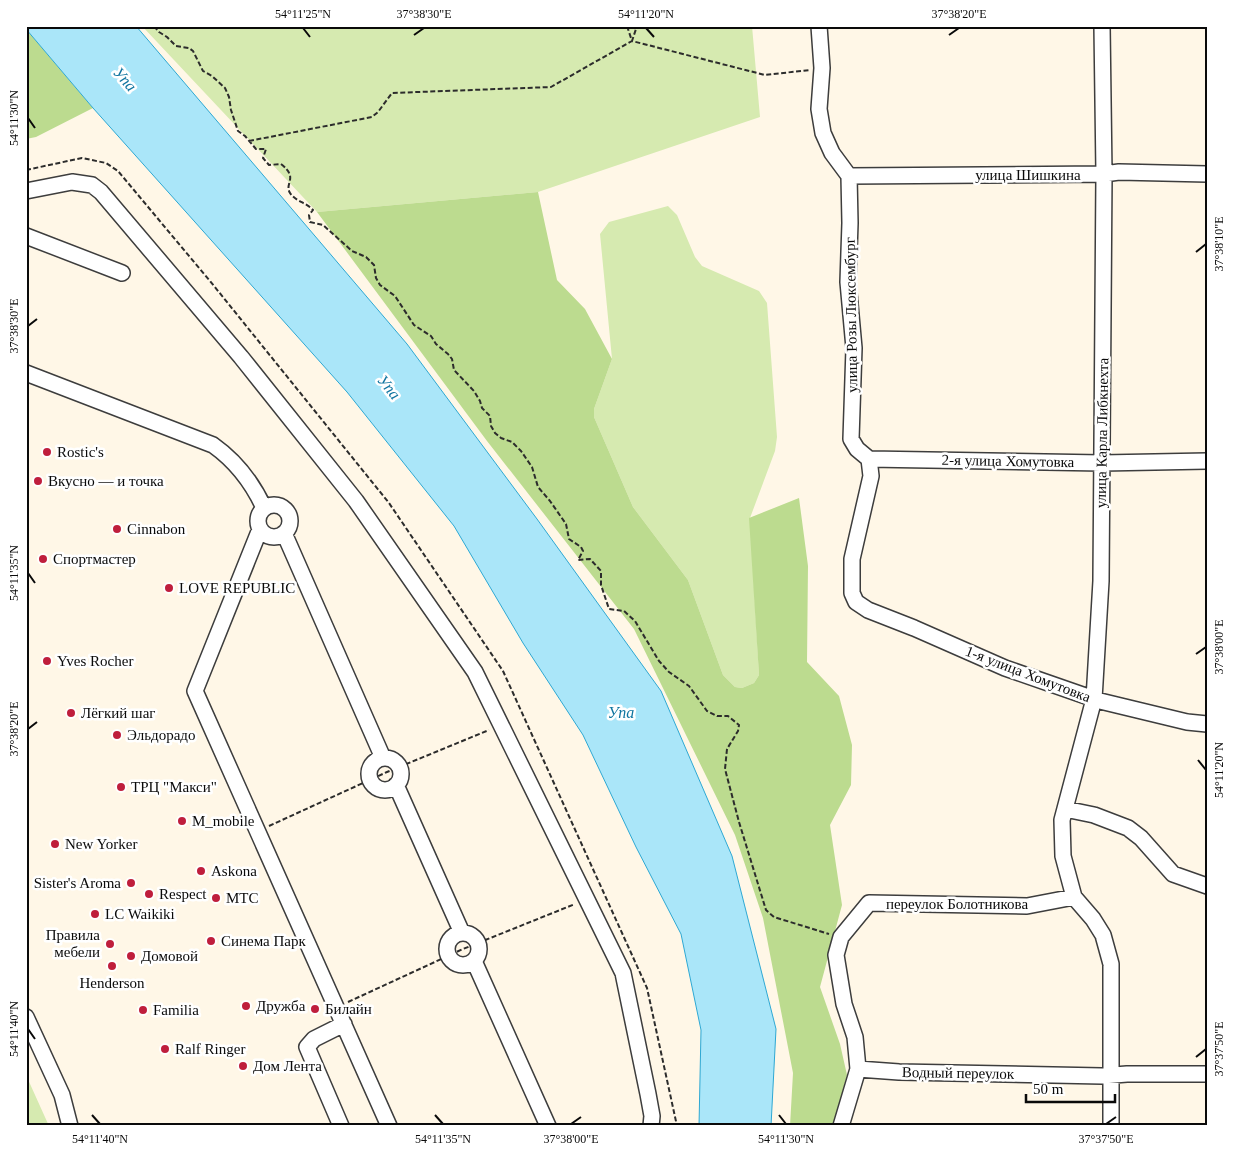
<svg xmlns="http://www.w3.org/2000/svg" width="1233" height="1152" font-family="'Times New Roman',serif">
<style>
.green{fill:#d6eab0}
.forest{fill:#bcdb8f}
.water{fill:#aae6f9;stroke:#2ea8d3}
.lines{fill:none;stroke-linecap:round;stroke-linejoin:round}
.minor-casing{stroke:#3d3d3d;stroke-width:18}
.path{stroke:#2c2c2c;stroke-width:2;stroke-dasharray:5 2.5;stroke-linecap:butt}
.minor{stroke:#fff;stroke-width:15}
.ticks{fill:none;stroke:#0a0a0a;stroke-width:2}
.poi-dot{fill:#bf1e3c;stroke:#fff;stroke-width:2}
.labels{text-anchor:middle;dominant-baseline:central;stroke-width:5;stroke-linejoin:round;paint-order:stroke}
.street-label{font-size:15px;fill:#0a0a0a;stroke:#fff}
.poi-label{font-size:15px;fill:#0a0a0a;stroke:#fff;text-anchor:start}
.water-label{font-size:16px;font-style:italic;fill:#1075a0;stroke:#fff}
.neatline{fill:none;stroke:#0a0a0a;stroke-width:2}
.ticks-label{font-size:12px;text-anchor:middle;fill:#0a0a0a}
</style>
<rect width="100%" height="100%" fill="#fff7e7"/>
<path class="green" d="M142 26H752L760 117 538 192 317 212Z
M668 206 677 215 695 257 702 266 759 291 767 303 777 437 775 451 750 518 759 675 754 683 742 688 735 687 723 675 688 580 633 507 594 417V409L612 359 600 234 609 222Z
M26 1075 49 1126H26Z"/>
<path class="forest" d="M26 29 93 108 36 137 26 139Z
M538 192 557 280 585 309 612 359 594 409V417L633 507 688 580 723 675 735 687 742 688 754 683 759 675 749 518 799 498 808 566 807 662 839 696 852 745 851 785 830 825 842 905 820 987 840 1044 847 1075 833 1126H790L793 1073 763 918 735 835 634 629 487 441 317 212Z"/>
<path class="water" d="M26 26H136L407 344 537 519 661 691 732 856 776 1029 771 1126H699L701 1030 681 934 636 847 583 735 523 643 454 526 347 392 93 108 26 29Z"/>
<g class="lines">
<defs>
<path id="minor" d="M819 26 822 68 819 109 823 133 832 153 849 176 850 223 848 282 854 348 851 439 857 449 869 459 871 476 852 559V593L856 602 868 610 914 628 1005 668 1100 701 1187 722 1207 724
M1102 26 1104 174 1101 581 1094 699 1062 820 1063 856 1074 897 1093 919 1103 935 1111 964V1126
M849 176 1104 174 1119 172 1207 174
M26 191 72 182 92 185 101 192 241 357 356 501 475 672 623 973 648 1094 652 1116 651 1126
M26 236 122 273
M26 373 213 445C237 462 252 482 264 508
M869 459 1102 463 1207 461
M258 521a16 16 0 1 1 32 0a16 16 0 1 1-32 0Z
M260 529 195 691 389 1126
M284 533 383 758
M369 774a16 16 0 1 1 32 0a16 16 0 1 1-32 0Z
M396 785 462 933
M1065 809 1094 815 1128 828 1141 838 1173 874 1207 886
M447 949a16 16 0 1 1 32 0a16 16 0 1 1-32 0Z
M474 961 548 1126
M26 1017 62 1095 70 1126
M858 1069 899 1072 1102 1076 1127 1074H1207
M341 1126 307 1047 314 1039 344 1024
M841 1126 858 1069 855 1037 844 1004 836 955 841 937 869 903 1027 906 1074 897"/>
</defs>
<use href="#minor" class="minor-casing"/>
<path class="path" d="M154 26 159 32 167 37 176 46 189 48 193 51 203 71 212 76 225 88 229 97 231 110 238 131 245 136 256 149H266L263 158 269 165 281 164C299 178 284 183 290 193 295 201 307 203 313 210L309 215 310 222 323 225 352 251 366 257 374 265 376 278 380 285 395 296 414 325 431 336 436 344 448 354 452 359 454 370 474 391 480 401 482 408 490 416 491 426 495 433 501 438 512 442 521 451 532 467 538 487 550 501 566 524 569 539 581 547 583 551 578 560 590 559 601 571V585L609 609 624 611 635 621 659 661 669 672 689 686 707 711 717 716H728L739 725 738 731 727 749 725 769 739 822 766 910 774 917 829 934
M627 26 632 41 637 26
M249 141 372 117 378 112 392 93 551 87 632 41 765 75 810 70
M26 170 82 158 106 163 118 171 210 281 389 503 503 671 647 988 677 1126
M269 826 387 772 489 730
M348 1002 463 949 575 904"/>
<use href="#minor" class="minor"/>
</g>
<path class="ticks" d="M303 28 310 37M646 28 654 37M414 35 424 28M949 35 959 28M28 118 35 128M1196 252 1206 244M28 326 37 319M28 573 35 583M1196 654 1206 647M28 729 37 722M1198 760 1206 770M28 1029 35 1039M1196 1057 1206 1049M92 1115 100 1124M435 1115 443 1124M779 1115 786 1124M571 1124 581 1117M1106 1124 1116 1117"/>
<g class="poi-dot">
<circle cx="47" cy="452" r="5"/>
<circle cx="38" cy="481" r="5"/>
<circle cx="117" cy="529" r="5"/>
<circle cx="43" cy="559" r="5"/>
<circle cx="169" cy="588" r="5"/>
<circle cx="47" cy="661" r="5"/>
<circle cx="71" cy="713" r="5"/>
<circle cx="117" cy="735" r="5"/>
<circle cx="121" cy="787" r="5"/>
<circle cx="182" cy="821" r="5"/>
<circle cx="55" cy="844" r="5"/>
<circle cx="201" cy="871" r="5"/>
<circle cx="131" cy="883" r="5"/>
<circle cx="149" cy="894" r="5"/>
<circle cx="216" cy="898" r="5"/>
<circle cx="95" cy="914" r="5"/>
<circle cx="211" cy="941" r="5"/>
<circle cx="110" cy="944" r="5"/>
<circle cx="131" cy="956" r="5"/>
<circle cx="112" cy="966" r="5"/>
<circle cx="246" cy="1006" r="5"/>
<circle cx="315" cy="1009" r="5"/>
<circle cx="143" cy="1010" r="5"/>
<circle cx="165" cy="1049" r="5"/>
<circle cx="243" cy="1066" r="5"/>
</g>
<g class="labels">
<g class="street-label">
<text x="1028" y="175">улица Шишкина</text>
<text transform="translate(851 315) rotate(-91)">улица Розы Люксембург</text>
<text transform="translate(1102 433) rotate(-89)">улица Карла Либкнехта</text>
<text transform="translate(1008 461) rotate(1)">2-я улица Хомутовка</text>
<text transform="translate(1028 674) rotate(21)">1-я улица Хомутовка</text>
<text x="957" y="904">переулок Болотникова</text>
<text transform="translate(958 1073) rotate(1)">Водный переулок</text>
</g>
<g class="poi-label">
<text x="57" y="452">Rostic's</text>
<text x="48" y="481">Вкусно — и точка</text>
<text x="127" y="529">Cinnabon</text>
<text x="53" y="559">Спортмастер</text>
<text x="179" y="588">LOVE REPUBLIC</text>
<text x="57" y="661">Yves Rocher</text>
<text x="81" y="713">Лёгкий шаг</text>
<text x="127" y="735">Эльдорадо</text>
<text x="131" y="787">ТРЦ "Макси"</text>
<text x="192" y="821">M_mobile</text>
<text x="65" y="844">New Yorker</text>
<text x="211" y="871">Askona</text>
<text x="121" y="883" text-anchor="end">Sister's Aroma</text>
<text x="159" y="894">Respect</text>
<text x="226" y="898">МТС</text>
<text x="105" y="914">LC Waikiki</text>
<text x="100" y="935" text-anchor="end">Правила<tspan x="100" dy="17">мебели</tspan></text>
<text x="221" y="941">Синема Парк</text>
<text x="141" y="956">Домовой</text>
<text x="112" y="983" text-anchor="middle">Henderson</text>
<text x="256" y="1006">Дружба</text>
<text x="325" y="1009">Билайн</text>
<text x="153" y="1010">Familia</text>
<text x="175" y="1049">Ralf Ringer</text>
<text x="253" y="1066">Дом Лента</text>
</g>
<g class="water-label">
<text transform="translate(125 79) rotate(49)">Упа</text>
<text transform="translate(389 387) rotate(51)">Упа</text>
<text x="621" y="712">Упа</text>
</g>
</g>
<rect width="1233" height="1152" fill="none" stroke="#ffffff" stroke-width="55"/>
<path d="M1026 1094v8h89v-8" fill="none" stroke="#0a0a0a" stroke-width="2.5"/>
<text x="1033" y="1094" font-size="15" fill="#0a0a0a" stroke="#ffffff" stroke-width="4" paint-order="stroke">50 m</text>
<rect x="28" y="28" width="1178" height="1096" class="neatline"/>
<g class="ticks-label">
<text x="303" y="18">54°11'25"N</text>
<text x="424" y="18">37°38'30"E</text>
<text x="646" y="18">54°11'20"N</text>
<text x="959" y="18">37°38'20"E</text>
<text transform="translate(14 118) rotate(-90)" y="4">54°11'30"N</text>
<text transform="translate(1219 244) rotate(-90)" y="4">37°38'10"E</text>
<text transform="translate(14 326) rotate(-90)" y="4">37°38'30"E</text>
<text transform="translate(14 573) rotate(-90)" y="4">54°11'35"N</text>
<text transform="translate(1219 647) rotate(-90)" y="4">37°38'00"E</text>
<text transform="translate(14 729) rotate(-90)" y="4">37°38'20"E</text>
<text transform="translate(1219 770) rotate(-90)" y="4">54°11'20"N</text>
<text transform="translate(14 1029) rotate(-90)" y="4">54°11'40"N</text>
<text transform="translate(1219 1049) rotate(-90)" y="4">37°37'50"E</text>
<text x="100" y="1143">54°11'40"N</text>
<text x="443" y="1143">54°11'35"N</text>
<text x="571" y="1143">37°38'00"E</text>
<text x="786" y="1143">54°11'30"N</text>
<text x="1106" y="1143">37°37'50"E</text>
</g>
</svg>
